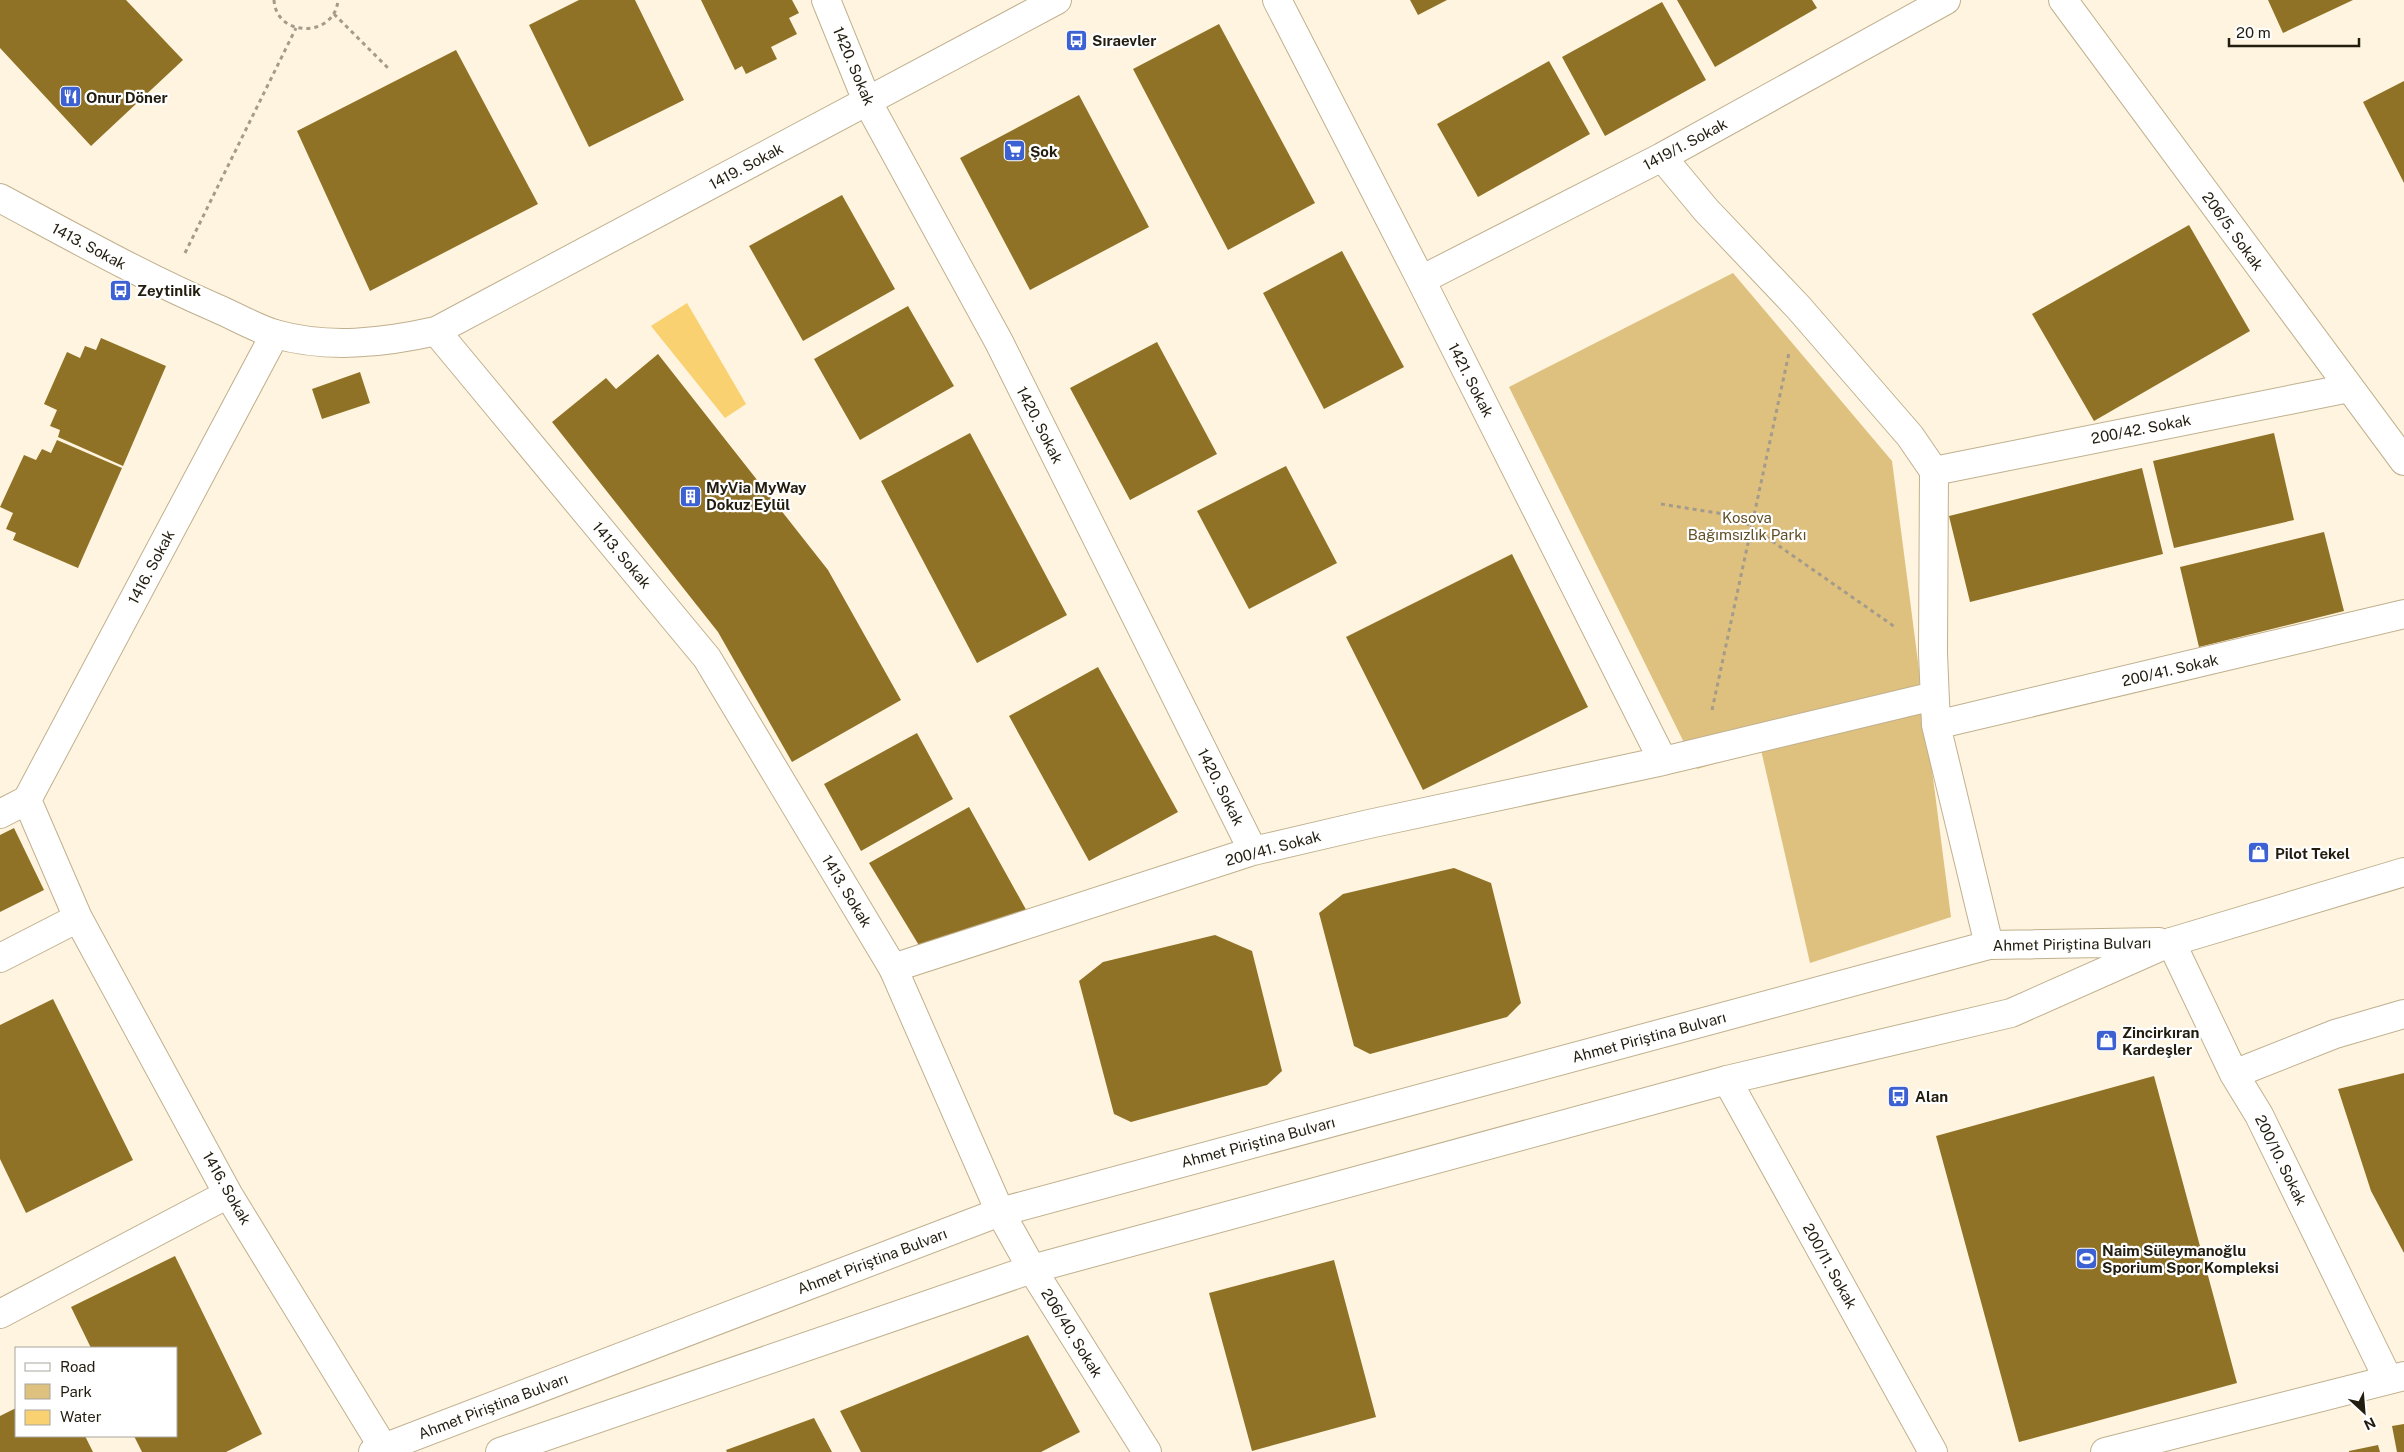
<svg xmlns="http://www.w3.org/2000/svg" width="2404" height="1452" font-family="'Public Sans',sans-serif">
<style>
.green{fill:#dec17f}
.water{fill:#fad170}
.building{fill:#907226}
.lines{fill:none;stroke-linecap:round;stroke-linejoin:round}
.minor-casing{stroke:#c0b08e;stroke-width:30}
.major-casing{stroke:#c0b08e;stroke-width:30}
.path{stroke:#a49b8a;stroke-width:3;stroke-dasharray:4 4;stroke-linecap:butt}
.minor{stroke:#fff;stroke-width:28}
.major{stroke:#fff;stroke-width:28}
.labels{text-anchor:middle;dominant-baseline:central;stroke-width:4.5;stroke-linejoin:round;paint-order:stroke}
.poi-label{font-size:15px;font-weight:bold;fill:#231d10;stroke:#fff;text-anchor:start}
.street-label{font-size:15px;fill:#231d10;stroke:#fff}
.park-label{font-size:15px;fill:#615028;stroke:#fff}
</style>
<rect width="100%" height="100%" fill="#fef4df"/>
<path class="green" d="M1733 273 1892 461 1951 917 1810 963 1761 750 1697 769 1509 387Z"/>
<path class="water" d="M687 303 746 404 725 418 651 326Z"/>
<path class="building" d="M0 0H126L183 60 91 146 0 48Z
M579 0H635L684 100 589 147 529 25Z
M701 0H792L799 13 789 18 797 34 771 47 777 59 746 74 742 66 735 70Z
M1410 0H1447L1418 15Z
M1677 0H1812L1817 8 1715 67Z
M2268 0H2353L2283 33Z
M1662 2 1706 80 1605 136 1562 57Z
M1219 24 1315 203 1228 250 1133 69Z
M456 50 538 204 370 291 297 131Z
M1549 61 1590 134 1478 197 1437 124Z
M2404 81V183L2363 102Z
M1079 95 1149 227 1030 290 960 158Z
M842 195 895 289 803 341 749 246Z
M2189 225 2250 331 2094 421 2032 314Z
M1342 251 1404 367 1324 409 1263 293Z
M908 306 954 386 860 440 814 359Z
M101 338 166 366 123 466 58 437 60 430 50 426 57 410 44 404 67 352 80 358 85 346 96 350Z
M1157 342 1217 454 1130 500 1070 388Z
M658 354 828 570 901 700 792 762 718 632 552 422 606 378 616 389Z
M360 372 370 403 322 419 312 389Z
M970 433 1067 615 977 663 881 481Z
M2274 433 2294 520 2174 548 2153 461Z
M57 440 122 468 78 568 13 540 16 533 6 529 13 513 0 507 24 455 36 460 42 449 51 453Z
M1286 466 1337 563 1249 609 1197 511Z
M2142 468 2163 554 1970 602 1949 516Z
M2324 532 2344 611 2199 647 2180 567Z
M1512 554 1588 707 1423 790 1346 637Z
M1098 667 1178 812 1089 861 1009 716Z
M917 733 953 799 861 851 824 784Z
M969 807 1029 915 920 947 869 863Z
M14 828 44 890 0 912V835Z
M1454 868 1491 883 1521 1003 1507 1017 1370 1054 1354 1046 1319 913 1343 894Z
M1215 935 1252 951 1282 1071 1267 1085 1131 1122 1114 1114 1079 981 1103 962Z
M53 999 133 1160 26 1213 0 1159V1025Z
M2404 1073V1253L2371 1191 2338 1089Z
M2154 1076 2237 1383 2019 1442 1936 1136Z
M175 1256 262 1434 226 1452H142L134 1436H176V1348H91L71 1307Z
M1334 1260 1376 1417 1252 1451 1209 1293Z
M1028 1335 1080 1432 1041 1452H861L840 1411Z
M16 1408V1436H85L93 1452H0V1416Z
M814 1418 832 1452H727L726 1450Z
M2404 1424V1452H2397L2392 1426Z
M2378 1445 2380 1452H2349V1451Z"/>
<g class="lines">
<defs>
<path id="minor" d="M826 0 867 101 999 342 1253 851
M1277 0 1421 280 1663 761
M1662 157 1706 210 1799 308 1910 436 1934 471 1933 653 1936 725 1989 945
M1421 280 1662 157 1946 0
M1934 471 2349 388
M1936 725 2404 614
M27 800 275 334
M0 814 27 800 78 918 228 1194 386 1452
M2171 942 2234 1074 2259 1115 2388 1379
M0 958 78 918
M893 968 1253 851 1369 824 1663 761 1934 696
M2234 1074 2335 1034 2404 1014
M1727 1080 1933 1452
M0 1314 228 1194
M2105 1452 2404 1376"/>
<path id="major" d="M2063 0 2404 461
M0 198C71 236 142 276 216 308 235 316 255 328 275 334 328 349 383 343 436 331L1057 0
M436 331 707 658 893 968 1000 1212 1032 1269 1147 1452
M373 1452 1000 1212 1989 945 2159 942
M500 1452 1032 1269 1727 1080 2011 1013 2171 942 2404 872"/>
</defs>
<use href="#minor" class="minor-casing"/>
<use href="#major" class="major-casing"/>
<path class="path" d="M274 0C276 38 335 38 338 0
M334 14 390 70
M185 253 296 28
M1661 504 1736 516 1895 627
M1712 710 1789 353"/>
<use href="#minor" class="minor"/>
<use href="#major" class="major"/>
</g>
<defs>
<symbol id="bus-square" viewBox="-11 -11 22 22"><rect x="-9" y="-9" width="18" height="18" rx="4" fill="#3d61d2" stroke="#fff"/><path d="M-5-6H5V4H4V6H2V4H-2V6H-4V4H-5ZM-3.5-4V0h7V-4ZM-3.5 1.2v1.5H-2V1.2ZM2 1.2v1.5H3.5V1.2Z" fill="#fff"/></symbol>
<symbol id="restaurant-square" viewBox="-11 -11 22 22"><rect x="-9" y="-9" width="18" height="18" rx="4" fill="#3d61d2" stroke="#fff"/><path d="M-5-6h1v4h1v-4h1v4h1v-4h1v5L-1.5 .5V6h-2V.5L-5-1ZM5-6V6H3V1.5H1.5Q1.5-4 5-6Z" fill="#fff"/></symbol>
<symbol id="supermarket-square" viewBox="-11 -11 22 22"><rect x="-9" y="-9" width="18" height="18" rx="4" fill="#3d61d2" stroke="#fff"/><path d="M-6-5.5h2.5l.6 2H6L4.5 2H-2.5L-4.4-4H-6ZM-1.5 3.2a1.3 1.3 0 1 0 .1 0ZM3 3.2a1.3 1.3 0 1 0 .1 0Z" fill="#fff"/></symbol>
<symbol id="building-square" viewBox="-11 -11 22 22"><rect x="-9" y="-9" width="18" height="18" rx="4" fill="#3d61d2" stroke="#fff"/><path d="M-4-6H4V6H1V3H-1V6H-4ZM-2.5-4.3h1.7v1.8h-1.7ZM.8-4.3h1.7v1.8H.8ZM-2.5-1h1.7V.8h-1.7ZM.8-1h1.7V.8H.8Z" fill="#fff"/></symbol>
<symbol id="shop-square" viewBox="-11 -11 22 22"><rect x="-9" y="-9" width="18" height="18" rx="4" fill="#3d61d2" stroke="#fff"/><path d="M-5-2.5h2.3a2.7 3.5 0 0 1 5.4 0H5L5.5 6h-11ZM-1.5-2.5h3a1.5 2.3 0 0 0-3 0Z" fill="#fff"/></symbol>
<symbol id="stadium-square" viewBox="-11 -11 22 22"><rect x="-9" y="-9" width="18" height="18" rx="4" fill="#3d61d2" stroke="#fff"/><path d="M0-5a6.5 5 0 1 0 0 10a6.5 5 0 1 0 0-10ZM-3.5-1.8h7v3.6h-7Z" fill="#fff"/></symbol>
</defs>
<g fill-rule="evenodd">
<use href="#bus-square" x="1064" y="28" width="25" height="25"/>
<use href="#restaurant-square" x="58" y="84" width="25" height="25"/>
<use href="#supermarket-square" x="1002" y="138" width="25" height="25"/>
<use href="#bus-square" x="108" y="278" width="25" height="25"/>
<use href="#building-square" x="678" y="484" width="25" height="25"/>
<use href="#shop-square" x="2246" y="840" width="25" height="25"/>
<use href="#shop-square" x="2094" y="1028" width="25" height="25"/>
<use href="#bus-square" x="1886" y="1084" width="25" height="25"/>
<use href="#stadium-square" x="2074" y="1246" width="25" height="25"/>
</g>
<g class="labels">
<g class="poi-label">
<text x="1092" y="40">Sıraevler</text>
<text x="86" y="97">Onur Döner</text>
<text x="1030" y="151">Şok</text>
<text x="137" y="290">Zeytinlik</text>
<text x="706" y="487">MyVia MyWay<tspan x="706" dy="17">Dokuz Eylül</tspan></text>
<text x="2275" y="853">Pilot Tekel</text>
<text x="2122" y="1032">Zincirkıran<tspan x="2122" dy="17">Kardeşler</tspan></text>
<text x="1915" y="1096">Alan</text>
<text x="2102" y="1250">Naim Süleymanoğlu<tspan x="2102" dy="17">Sporium Spor Kompleksi</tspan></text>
</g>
<g class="street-label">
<text transform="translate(854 66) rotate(67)">1420. Sokak</text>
<text transform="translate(1685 144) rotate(-28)">1419/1. Sokak</text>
<text transform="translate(746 166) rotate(-28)">1419. Sokak</text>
<text transform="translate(2233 231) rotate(54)">206/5. Sokak</text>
<text transform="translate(89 246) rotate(28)">1413. Sokak</text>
<text transform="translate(1471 380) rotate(63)">1421. Sokak</text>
<text transform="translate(1040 425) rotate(63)">1420. Sokak</text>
<text transform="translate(2141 429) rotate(-11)">200/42. Sokak</text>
<text transform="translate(622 555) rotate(50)">1413. Sokak</text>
<text transform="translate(151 567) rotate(-62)">1416. Sokak</text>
<text transform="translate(2170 670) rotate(-13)">200/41. Sokak</text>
<text transform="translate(1221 787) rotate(63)">1420. Sokak</text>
<text transform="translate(1273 848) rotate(-15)">200/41. Sokak</text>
<text transform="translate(847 891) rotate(59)">1413. Sokak</text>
<text transform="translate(2072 944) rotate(-1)">Ahmet Piriştina Bulvarı</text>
<text transform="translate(1649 1037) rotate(-15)">Ahmet Piriştina Bulvarı</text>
<text transform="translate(1258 1142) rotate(-15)">Ahmet Piriştina Bulvarı</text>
<text transform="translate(2281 1160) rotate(64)">200/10. Sokak</text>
<text transform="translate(227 1188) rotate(60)">1416. Sokak</text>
<text transform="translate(872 1261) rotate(-21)">Ahmet Piriştina Bulvarı</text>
<text transform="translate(1830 1266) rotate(61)">200/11. Sokak</text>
<text transform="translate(1072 1333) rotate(58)">206/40. Sokak</text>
<text transform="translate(493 1406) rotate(-21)">Ahmet Piriştina Bulvarı</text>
</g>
<g class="park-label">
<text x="1747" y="517">Kosova<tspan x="1747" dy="17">Bağımsızlık Parkı</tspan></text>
</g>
</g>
<rect x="15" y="1347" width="162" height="90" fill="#ffffff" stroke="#a7a59f"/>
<rect x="25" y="1363" width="25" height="8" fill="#ffffff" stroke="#a7a59f"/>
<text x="60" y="1372" font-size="15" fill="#231d10">Road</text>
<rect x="25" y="1384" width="25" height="15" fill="#dec17f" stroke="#a7a59f"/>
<text x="60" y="1397" font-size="15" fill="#231d10">Park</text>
<rect x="25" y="1410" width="25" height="15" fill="#fad170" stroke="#a7a59f"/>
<text x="60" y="1422" font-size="15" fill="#231d10">Water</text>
<g transform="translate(2364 1412) rotate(154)" stroke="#ffffff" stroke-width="4" paint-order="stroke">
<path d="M0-4L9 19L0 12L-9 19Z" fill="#231d10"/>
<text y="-8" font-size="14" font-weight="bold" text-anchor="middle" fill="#231d10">N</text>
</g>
<path d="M2229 38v8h130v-8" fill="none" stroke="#231d10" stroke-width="2.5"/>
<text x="2236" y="38" font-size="15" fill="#231d10" stroke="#ffffff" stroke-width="4" paint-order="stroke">20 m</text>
</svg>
